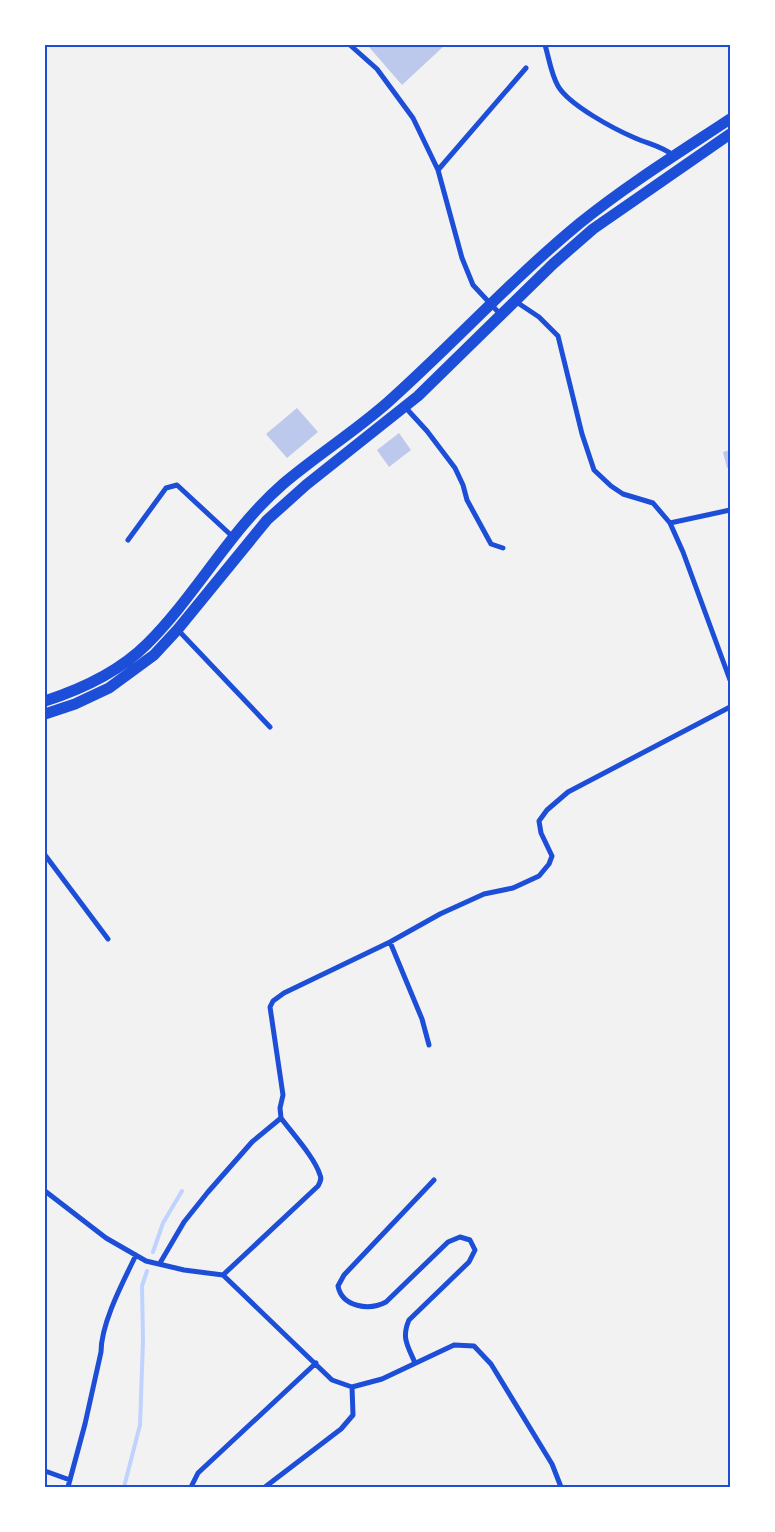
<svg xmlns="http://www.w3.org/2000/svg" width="775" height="1532" font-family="'Open Sans',sans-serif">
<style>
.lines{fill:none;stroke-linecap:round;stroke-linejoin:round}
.stream{stroke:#bfd3fe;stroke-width:4}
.building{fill:#bdc9ec}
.minor{stroke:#1d4ed8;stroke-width:5}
.trunk{stroke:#1d4ed8;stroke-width:11}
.neatline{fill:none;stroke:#1d4ed8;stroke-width:2}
</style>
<rect width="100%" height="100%" fill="#f2f2f2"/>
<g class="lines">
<path class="stream" d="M153 1252 163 1223 182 1191
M124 1487 140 1425 143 1341 142 1286 147 1271"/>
</g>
<path class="building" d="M371 45H445L402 85 369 47Z
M297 408 318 432 287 458 266 434Z
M399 433 411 450 389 467 377 450Z
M730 450V467L727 468 723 452Z"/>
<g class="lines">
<path class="minor" d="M350 45 377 69 413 118 438 170 462 258 473 285 500 314
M545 45C549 58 551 74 558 86 569 105 614 129 635 138 649 144 661 146 673 155
M438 170 526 68
M515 301 539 317 558 336 582 434 594 470 611 486 623 494 653 503 670 523 683 552 730 680
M405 407 427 431 455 468 463 485 467 500 491 544 503 548
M670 523 730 510
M128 540 166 488 177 485 233 537
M178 630 270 727
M45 855 108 939
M390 942 422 1019 429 1045
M45 1191 106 1238 146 1261 184 1270 223 1275 332 1380 352 1387 382 1379 454 1345 474 1346 491 1364 552 1464 561 1487
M160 1263 184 1222 208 1192 252 1142 281 1118
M223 1275 318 1186C320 1182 322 1179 320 1175 315 1158 292 1133 281 1118L280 1108 283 1095 270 1007 273 1001 284 993 390 942 440 914 484 894 513 888 539 876 549 864 552 856 541 833 539 821 547 810 568 792 730 707
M415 1363C408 1346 401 1338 409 1320L469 1262 475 1250 470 1240 460 1237 448 1242 386 1302C369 1311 342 1307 338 1286L344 1275 434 1180
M45 1471 70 1480
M68 1487 85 1424 101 1352C101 1323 123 1282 136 1255
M191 1487 198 1473 316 1363
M265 1487 341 1429 353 1415 352 1387"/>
<path class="trunk" d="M45 701C82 689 119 672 147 644 197 594 230 530 283 484 316 456 354 432 387 403 453 344 512 279 580 223 627 185 680 152 730 119
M45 714 75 704 109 688 154 655 178 629 267 520 306 485 418 396 553 264 593 229 730 134"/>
</g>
<rect width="775" height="1532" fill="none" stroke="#ffffff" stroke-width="92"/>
<rect x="46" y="46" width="683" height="1440" class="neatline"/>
</svg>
